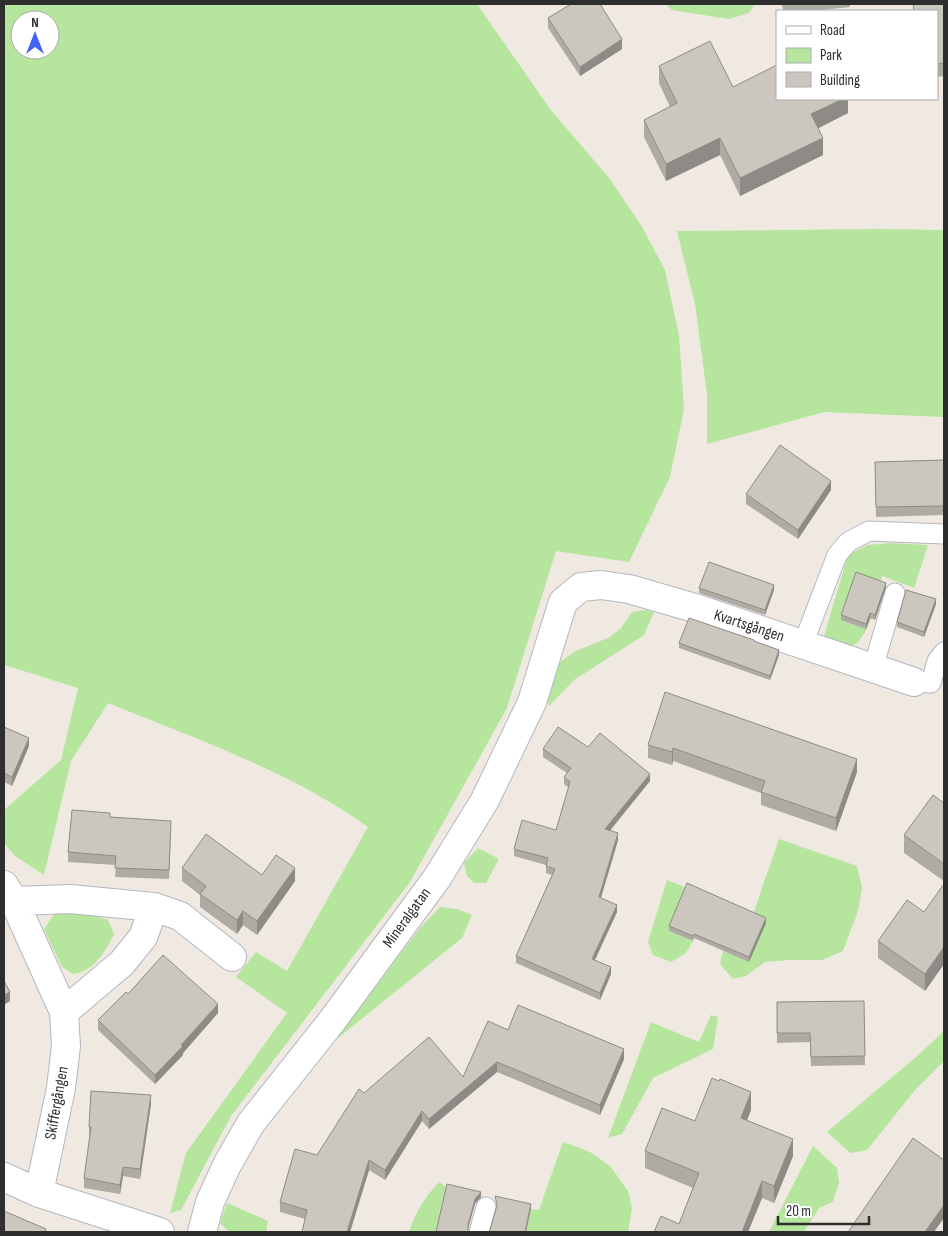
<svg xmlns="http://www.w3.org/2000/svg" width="948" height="1236" font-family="'Sofia Sans Condensed',sans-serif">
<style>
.green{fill:#b6e59e;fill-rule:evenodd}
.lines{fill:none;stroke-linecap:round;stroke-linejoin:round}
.service-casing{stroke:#b4b7c1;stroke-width:21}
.minor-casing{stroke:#b4b7c1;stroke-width:30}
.service{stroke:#fff;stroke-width:19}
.minor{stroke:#fff;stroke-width:28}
.wall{fill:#afaba4}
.shaded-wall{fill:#8e8b86}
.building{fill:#cbc7bf;stroke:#8e8b86}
.labels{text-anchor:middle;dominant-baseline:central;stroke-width:4.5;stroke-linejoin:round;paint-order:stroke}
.street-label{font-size:16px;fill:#2e2e2e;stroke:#fff}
</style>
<rect width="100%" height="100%" fill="#efe9e1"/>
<path class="green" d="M4 4H477L550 109 609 178 641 225 665 270 679 335 684 409 670 477 629 562 556 551 507 708 410 882 231 1116 181 1210 170 1213 186 1153 287 1013 236 977 256 952 287 971 368 827C290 771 196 739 108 703L71 761 44 875 15 856 4 843V810L61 760 78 688 4 665ZM20 20H50V50H20Z
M666 4H755L749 13 729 19 672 10Z
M878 229 944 230V417L824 412 707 444V394L695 304 677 231Z
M891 543 928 545 914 588 882 576C880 592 870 632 857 643 854 645 849 646 845 647L824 636 848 555 867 545Z
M644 610 654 612 644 635 574 680 549 706 546 696 557 664 576 651 610 637 621 628 632 612Z
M779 839 857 866 862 888 858 911 843 951 822 960H789L765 962 746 976 733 979 720 964 723 951 752 917Z
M478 848 499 859 486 883H474L467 876 464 863Z
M667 880 687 888 669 931 693 941 686 953 671 962 653 955 648 942Z
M440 907 457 909 472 915 462 938 333 1042 421 927Z
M85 912 108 920 114 934C105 952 94 972 73 974L62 967 44 929 55 913Z
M711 1015 718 1017 713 1049 653 1078 622 1134 608 1138 651 1022 699 1042Z
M944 1031V1061L915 1090 867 1150 850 1153 827 1132 916 1057Z
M563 1142 590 1152 611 1167 628 1191 632 1208 628 1232H526L531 1209 539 1210Z
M813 1146 837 1168 839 1183 833 1202 819 1208 804 1232H769Z
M439 1182 447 1188 437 1232H409C415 1213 425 1197 439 1182Z
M227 1203 268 1221 266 1232H229L220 1223Z"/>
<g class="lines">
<defs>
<path id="service" d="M803 644 837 555 848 542 869 531 944 534
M873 668 895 593
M914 682 931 683 937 661 944 652
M479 1232 486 1207"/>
<path id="minor" d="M4 885 14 901 64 1012 66 1046 61 1088 39 1193
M14 901 70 899 154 907 180 916 232 957
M64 1012 122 963 143 937 154 907
M4 1177 39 1193 160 1232
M202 1232 210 1202 227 1165 251 1123 332 1021 437 878 485 800 532 702 563 602 581 587 601 585 629 589 698 609 914 682"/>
</defs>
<use href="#service" class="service-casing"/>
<use href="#minor" class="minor-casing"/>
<use href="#service" class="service"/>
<use href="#minor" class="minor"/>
</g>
<path class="wall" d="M782 4H850V7L812 11H783Z
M913 4H944V76L937 77V11H913Z
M548 18 622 49 580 76 548 28Z
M659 66 733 87 848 99V113L818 128 823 155 740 196 720 155 666 181 644 137V120L670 107 659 83Z
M944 460V515L876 517 875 462Z
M831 490 798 539 746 504V494Z
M886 587 875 620 870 618 866 629 841 620V615Z
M699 588 774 590 765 615 699 593Z
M936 604 924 637 897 627V622Z
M679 643 779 655 770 680 679 648Z
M4 727 29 746 12 786 4 782Z
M648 745 857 772 836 831 761 805V793L673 761 672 765 648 758Z
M588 747 650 781 610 831 618 840 601 898 617 912 595 960 611 974 600 1000 516 963V956L552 875 546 873V865L514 856V849L556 830 569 788 564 784V777L567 773 543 757V749Z
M944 803V881L904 853V835Z
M110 817 171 830 169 879 115 877 116 865 68 862V852Z
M182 868 262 875 295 881 257 935 243 925 237 934 200 907V895L182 881Z
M944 884V964L925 991 878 958V941L924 912Z
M766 923 749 962 694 938 693 941 669 931V926Z
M128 994 218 1013 183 1053V1055L155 1084 98 1030V1020Z
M864 1001 865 1065 811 1066 810 1042 777 1043V1002Z
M508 1030 624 1059 600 1115 497 1072 429 1129 422 1121 385 1180 369 1170 350 1232H302L305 1219 280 1212V1202L317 1155 364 1093 463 1077Z
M151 1104 140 1179 123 1176 120 1194 84 1188V1178L90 1137H89V1127Z
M751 1110 747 1120 793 1156 774 1203 762 1198 748 1232H654L679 1224 693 1188 645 1168V1151L695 1121Z"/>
<path class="shaded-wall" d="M622 39V49L580 76V67Z
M843 99H848V113L811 132V114Z
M720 138V155L666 181V164Z
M823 138V155L740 196V178Z
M831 481V490L798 539V530Z
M886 583V587L875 620V615Z
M774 585V590L765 615V610Z
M936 599V604L924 637V632Z
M870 613V618L866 629V624Z
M779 650V655L770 680V676Z
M29 738V746L12 786V777Z
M673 748V761L672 765V752Z
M857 759V772L836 831V818Z
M650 774V781L605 836V829Z
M618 833V840L599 904V897Z
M295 868V881L257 935V921Z
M617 905V912L592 966V959Z
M243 911V925L237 934V920Z
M766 918V923L749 962V957Z
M944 947V964L925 991V974Z
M611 967V974L600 1000V993Z
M10 992V1001L4 1005V995Z
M218 1004V1013L183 1053V1055L155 1084V1075Z
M624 1049V1059L600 1115V1105Z
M497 1062V1072L429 1129V1119Z
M751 1092V1110L741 1135V1118Z
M151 1095V1104L140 1179V1169Z
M422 1111V1121L385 1180V1170Z
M793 1139V1156L774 1203V1186Z
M369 1160V1170L350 1232H347Z
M123 1167V1176L120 1194V1185Z
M762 1181V1198L748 1232H742Z
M481 1192V1197L475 1204 468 1229V1225L475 1199Z
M531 1204V1209L526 1232H525Z
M944 1205V1218L934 1232H925Z"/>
<path class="building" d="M571 4H600L622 39 580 67 548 18Z
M913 4H944V63L937 64V11H914Z
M710 41 733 87 777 65V99H843L811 114 823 138 740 178 720 138 666 164 644 120 677 103 659 66Z
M780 445 831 481 798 530 746 494Z
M944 460V506L876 507 875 462Z
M709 562 774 585 765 610 699 588Z
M856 572 886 583 875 615 870 613 866 624 841 615Z
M906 590 936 599 924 632 897 622Z
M689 618 754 640V641L779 650 770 676 679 643Z
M665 692 857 759 836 818 761 792 765 781 673 748 672 752 648 745Z
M4 727 29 738 12 777 4 773Z
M558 727 588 747 600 733 650 774 605 829 618 833 599 897 617 905 592 959 611 967 600 993 516 956 555 869 546 866 548 858 514 849 522 820 556 830 570 782 564 777 571 768 543 749Z
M933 795 944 803V864L904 835Z
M72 810 110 813V817L171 821 169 870 115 868 116 856 68 852Z
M206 834 262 875 276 855 295 868 257 921 243 911 237 920 200 894 206 886 182 868Z
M687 883 766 918 749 957 694 934 693 936 669 926Z
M944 884V947L925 974 878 941 907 900 924 912Z
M163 955 218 1004 181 1045 183 1046 155 1075 98 1020 126 992 128 994Z
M4 981 10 992 4 995Z
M864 1001 865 1056 811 1057 810 1033H777V1002Z
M518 1005 624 1049 600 1105 497 1062 429 1119 422 1111 385 1170 369 1160 347 1232H348H302L307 1210 280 1202 295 1149 317 1155 359 1089 364 1093 429 1037 463 1077 488 1021 508 1030Z
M712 1078 719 1081 720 1079 751 1092 741 1118 793 1139 774 1186 762 1181 742 1232H654L661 1216 679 1224 699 1173 645 1151 662 1108 695 1121Z
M91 1091 151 1095 140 1169 123 1167 120 1185 84 1178 91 1127H89Z
M913 1138 944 1160V1205L925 1232H848Z
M447 1184 481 1192 475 1199 468 1225V1230L469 1232H436Z
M495 1196 531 1204 525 1232H489L490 1230 497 1205Z
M4 1211 46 1229 45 1232H4Z"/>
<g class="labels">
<g class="street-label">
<text transform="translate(749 626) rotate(18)">Kvartsgången</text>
<text transform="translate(407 918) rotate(-54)">Mineralgatan</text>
<text transform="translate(57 1103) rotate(-80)">Skiffergången</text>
</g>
</g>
<rect width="948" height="1236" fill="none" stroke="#2e2e2e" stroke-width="10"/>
<rect x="776" y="10" width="162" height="90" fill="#ffffff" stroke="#ababab"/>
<rect x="786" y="26" width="25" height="8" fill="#ffffff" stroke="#ababab"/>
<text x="820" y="35" font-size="15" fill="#2e2e2e">Road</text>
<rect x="786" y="48" width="25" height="15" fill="#b6e59e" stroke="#ababab"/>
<text x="820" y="60" font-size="15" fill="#2e2e2e">Park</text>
<rect x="786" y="72" width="25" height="15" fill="#cbc7bf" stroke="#ababab"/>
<text x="820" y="85" font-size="15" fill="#2e2e2e">Building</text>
<g transform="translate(35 35)"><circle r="24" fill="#ffffff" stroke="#ababab"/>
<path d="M0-4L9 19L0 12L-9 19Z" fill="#4264fb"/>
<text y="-8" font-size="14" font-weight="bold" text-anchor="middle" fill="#2e2e2e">N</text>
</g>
<path d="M778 1216v8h91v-8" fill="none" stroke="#2e2e2e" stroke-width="2.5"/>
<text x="786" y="1216" font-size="15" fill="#2e2e2e" stroke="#ffffff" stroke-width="4" paint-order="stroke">20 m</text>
</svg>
